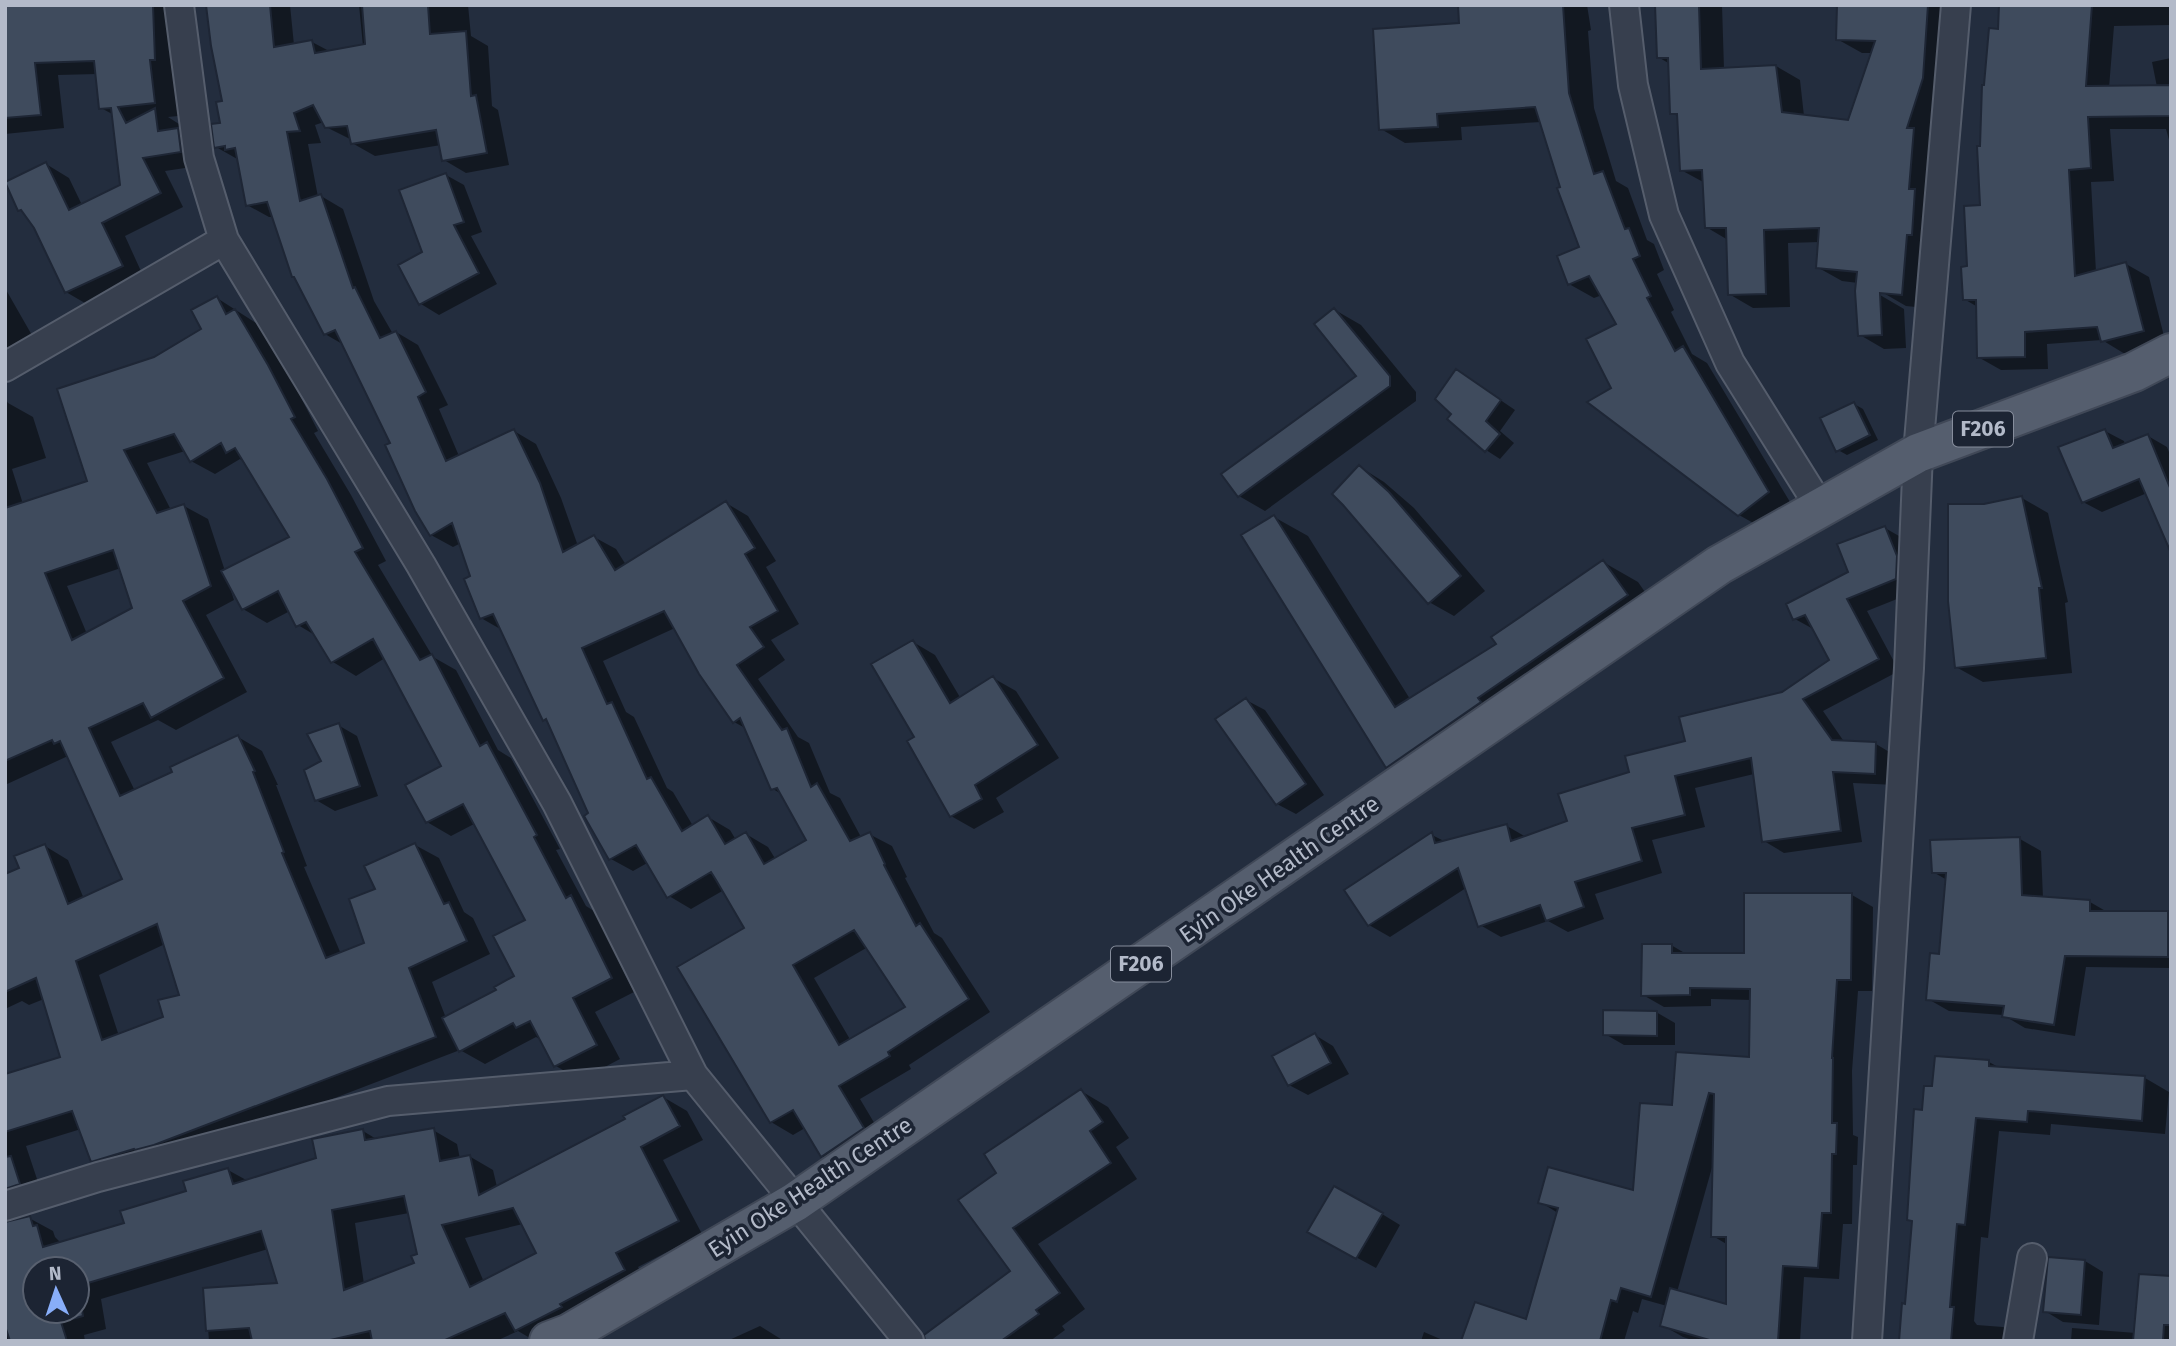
<svg xmlns="http://www.w3.org/2000/svg" width="2176" height="1346" font-family="'Fira Sans',sans-serif">
<style>
.shadow{fill:#0007;fill-rule:evenodd}
.building{fill:#3f4b5d;stroke:#1e2635;stroke-width:2;fill-rule:evenodd}
.lines{fill:none;stroke-linecap:round;stroke-linejoin:round}
.minor-casing{stroke:#555d6c;stroke-width:32}
.primary-casing{stroke:#404857;stroke-width:42}
.minor{stroke:#373f4e;stroke-width:28}
.primary{stroke:#555e6e;stroke-width:38}
.labels{text-anchor:middle;dominant-baseline:central;stroke-width:7;stroke-linejoin:round;paint-order:stroke}
.shield{fill:#1c2433;stroke:#868d9c;stroke-width:2}
.shield-label{font-size:21px;font-weight:bold;fill:#b3bac9}
.street-label{font-size:23px;fill:#b3bac9;stroke:#1c2433}
</style>
<rect width="100%" height="100%" fill="#232d3e"/>
<path class="shadow" d="M5 5H176L178 72H174L178 116 168 117 179 124 180 131 202 144 205 165 165 171 183 207 125 236 145 280 90 306 66 292 35 227 25 213 20 210 46 164 69 178 82 205 122 186 114 115 101 108 97 74 58 75 64 128 5 134Z
M208 5H290L294 45 312 42 331 52 363 46 359 5H468L471 36 488 46 492 106 498 110 509 165 466 173 444 160 441 145 375 156 352 143V140L326 127 324 122 315 125 321 143 308 144 318 197 321 196 343 209 374 301 393 334 396 332 418 345 448 405 439 409 459 456 514 431 536 444 561 498 578 546 594 537 616 549 626 565 726 503 748 516 776 561 766 567 799 624 771 640 785 660 758 679 798 737 809 743 830 793 840 798 861 837 869 834 892 846 907 877 905 878 934 933 942 938 990 1012 909 1065 911 1069 860 1099 885 1141 844 1169 822 1156 805 1128 793 1135 771 1122 747 929 724 890 691 909 669 896 649 862 633 871 611 859 550 723 544 719 502 630 481 618 472 577 461 543 453 547 431 535 393 443 344 345 325 334 274 217H269L247 205 239 160 216 147 222 124 224 102ZM675 628 701 673 734 722 747 729 773 789 783 795 809 841 776 860 768 847 746 834 736 840 730 830 708 817 693 826 673 792 667 788 634 717 626 712 603 661ZM868 947 907 1008 851 1041 814 978Z
M1459 5H1587L1591 30 1588 31 1594 108 1616 181 1628 188 1647 240 1654 244 1664 270 1657 274 1674 310 1671 312 1692 354 1707 363 1793 507 1764 529 1739 515 1613 389 1619 325 1602 295 1594 298 1569 284 1581 248 1541 122 1461 127 1462 140 1405 143 1381 129 1461 24Z
M1657 5H1722L1724 69 1776 66 1800 80 1804 116 1849 121 1872 53H1862L1837 39 1839 5H1954L1926 308 1906 306 1880 291V295L1904 309 1906 348 1884 349 1860 335 1858 283 1842 281 1817 267 1820 242 1788 243 1790 307 1753 308 1729 294 1728 240 1706 227 1705 183 1681 170 1679 117 1672 113 1670 64 1658 57Z
M2001 5H2171V25L2114 26 2109 88 2157 87 2152 62 2171 58V147L2166 129H2110L2114 181 2091 182 2096 272 2126 264 2149 277 2166 344 2125 354 2102 340 2047 344 2048 369 2001 370 1978 357 1976 306 1964 299 1982 207V147L1999 30Z
M446 175 464 185 482 232 471 236 497 284 439 315 421 304 425 253Z
M5 288 37 344 5 362Z
M217 298 259 325 292 380 318 431 314 433 351 495 386 561 378 565 433 657 456 670 498 750 511 758 560 849 556 850 586 906 594 911 634 992 595 1012 620 1059 580 1080 556 1066 541 1040 536 1037 485 1064 460 1050 178 1158 117 1174 93 1160 81 1129 26 1146 43 1197 12 1216 13 1222 29 1218 53 1231 55 1237 61 1243 126 1224 228 1170 248 1181 318 1159 363 1131 378 1140 433 1130 457 1144 460 1159 469 1156 493 1170 497 1187 627 1119 663 1097 687 1111 703 1140 663 1160 702 1234 638 1267 647 1284 535 1341 518 1331 496 1341H209L205 1290 280 1284 268 1249 101 1299 106 1329 84 1335 85 1341H5V1076L63 1058 44 999 29 1005 22 1001 5 1009V876L21 869 45 846 68 860 84 899 124 880 68 756 5 785V398L8 403 33 417 46 458 12 469 23 504 89 482 154 359 203 330ZM185 451 191 461 215 474 240 459 246 463 291 537 225 571 208 519 184 506 171 510 147 463ZM121 568 134 609 87 634 67 586ZM233 590 243 609 267 623 290 611 298 625 318 637 333 662 356 676 385 658 443 767 427 822 451 836 476 823 527 920 517 977 498 991 446 1018 432 982 490 954 473 918 464 912 439 858 415 845 377 890 366 944 341 954 304 867 307 866 276 785H278L262 751 238 737 175 773 135 791 111 742 158 720 176 730 247 692 206 615 234 600 231 591ZM165 944 181 996 165 1018 119 1036 99 975ZM409 1213 419 1255 416 1264 364 1284 355 1223ZM523 1224 538 1254 484 1282 465 1238ZM35 1269H77V1311H35Z
M1335 310 1361 325 1416 392V401L1265 511 1239 496 1359 377Z
M1471 380 1515 410 1500 431 1514 443 1500 459 1486 450Z
M1854 404 1863 409 1878 440 1847 455 1838 450Z
M2105 431 2124 441 2125 445 2148 436 2167 447 2171 457V546L2147 493 2102 512 2083 502Z
M1360 467 1384 482 1414 508 1485 591 1454 616 1429 602Z
M2022 498 2048 513 2068 602 2065 603 2072 673 1983 682 1956 667 1984 506Z
M1274 517 1308 536 1410 699 1498 644 1603 562 1638 582 1661 615 1421 787 1387 767Z
M1885 528 1906 540 1917 591 1867 611 1899 671 1823 711 1845 743 1876 744 1896 756V785L1853 783 1862 842 1784 853 1764 841 1754 774 1695 788 1705 827 1652 840 1662 873 1595 894 1604 919 1568 932 1548 921 1501 937 1480 925 1466 888 1390 937 1369 925 1432 835 1446 842 1507 826 1526 837 1569 822 1631 773 1783 694 1831 660 1815 630 1795 619 1850 573Z
M913 642 935 655 961 699 993 678 1016 691 1059 758 996 798 1004 812 974 829 951 816 916 738Z
M1246 700 1265 710 1324 795 1296 814 1277 804Z
M338 725 357 736 378 796 335 811 316 800 323 762Z
M2020 839 2041 851 2043 898 2090 902 2109 913H2171V968L2086 967 2075 1036 2025 1028 2003 1015 1949 1011 1928 999 1940 956 1947 880 1933 872Z
M1852 895 1873 907 1872 991H1858L1852 1071 1853 1135 1858 1137 1857 1165H1853L1852 1224H1843L1839 1279 1804 1277 1800 1341H1695L1683 1337 1662 1325 1667 1306 1642 1299 1638 1313 1633 1311 1624 1341H1463L1528 1321 1558 1213 1540 1202 1634 1192 1673 1107 1751 1059 1752 1000 1711 999V1006L1664 1007 1643 995 1671 945 1688 955H1745ZM1713 1164V1236L1728 1245V1307L1677 1292Z
M1656 1012 1675 1023V1045H1624L1605 1034Z
M1315 1035 1333 1046 1349 1074 1308 1095 1289 1085Z
M1989 1062 2000 1068 2145 1078 2169 1092 2165 1134 2051 1124 2050 1135 1999 1131 1988 1238 1981 1237 1974 1321 1977 1325 2003 1327 2026 1341H1901L1924 1112 1934 1088Z
M1081 1091 1108 1107 1129 1138 1116 1147 1137 1179 1038 1244 1085 1309 1062 1326 1065 1330 1050 1341H940L1012 1271 999 1173Z
M1382 1214 1400 1225 1376 1268 1328 1242Z
M2085 1261 2103 1272 2099 1325 2063 1322 2045 1311Z
M2171 1278V1341H2071L2072 1328 2136 1333Z
M760 1326 784 1341H727Z
M1424 1332 1445 1341H1421Z"/>
<path class="building" d="M5 5H153L155 60H150L155 103 118 107 126 123 155 108 158 131 178 128 181 152 143 158 161 193 102 223 123 266 65 293 34 228 21 210 18 211 5 182 46 162 69 210 120 185 111 108 99 109 94 61 35 63 41 115 5 118Z
M206 5H270L274 47 312 40 315 53 365 44 362 5H428L430 34 466 31 471 96 476 95 487 153 442 161 436 130 351 144 347 126 325 128 313 105 294 113 300 131 287 132 300 201 321 194 353 288 355 287 380 338 396 331 426 392 418 397 446 461 514 429 540 483 563 552 594 535 615 570 726 501 755 548 745 554 778 611 750 627 764 647 737 665 782 730 787 728 811 787 817 783 850 841 870 832 885 864 884 865 916 926 920 923 969 999 888 1052 890 1056 839 1086 864 1128 821 1157 793 1110 770 1123 677 967 744 928 716 880 711 872 667 898 636 845 609 860 584 816 588 813 546 719 543 721 493 614 480 619 464 579 470 576 452 523 430 536 415 511 385 445 390 443 335 330 324 335 294 277H292L267 202 246 206 235 148 225 150V146L214 148 211 124 220 123 216 102 222 101 211 46ZM664 611 699 674 733 723 740 718 771 790 777 788 806 840 764 864 746 832 725 844 708 815 682 831 651 777 647 779 612 702 607 704 582 648ZM854 930 905 1007 839 1045 793 965Z
M1458 5H1563L1569 93 1594 174 1603 171 1625 229 1629 228 1640 256 1633 259 1651 296 1647 298 1675 351 1683 346 1769 492 1738 516 1587 402 1611 388 1586 339 1616 324 1589 276 1568 285 1557 256 1579 247 1557 188 1560 187 1535 107 1437 114 1438 127 1379 130 1373 29 1459 23Z
M1655 5H1699L1701 69 1776 65 1782 112 1848 120 1875 41 1836 40 1837 5H1928L1923 78 1907 128H1914L1909 189H1915L1912 235H1907L1902 295 1880 293 1882 335 1858 336 1855 291 1857 272 1816 268 1819 228 1764 230 1766 294 1728 295 1726 228H1705L1702 170 1680 171 1677 114H1670L1668 58H1657Z
M1999 5H2092L2086 86 2171 85V116L2088 117 2091 168 2069 170 2075 276 2126 262 2144 331 2101 342 2097 327 2025 332V357L1977 358 1976 300H1963L1961 267 1967 266 1964 206 1980 205 1977 146H1980L1982 85H1984L1989 28 1998 29Z
M446 173 464 222 454 225 479 273 419 305 398 265 422 252 399 190Z
M217 296 226 314 235 309 268 365 295 417 291 419 327 479 363 548 355 552 420 660 432 654 480 746 487 742 537 835 534 837 566 898 571 895 612 978 573 998 597 1045 554 1067 530 1021 516 1028 513 1023 459 1052 442 1018 496 990 494 987 514 976 493 936 525 920 463 804 426 823 405 785 441 766 373 639 331 663 306 622 296 627 278 591 242 610 221 571 289 537 235 448 226 453 221 443 190 462 174 434 124 450 157 513 184 504 211 586 183 601 224 678 151 718 143 703 89 728 120 796 172 772 170 767 238 735 255 771 253 772 284 852 282 853 326 958 364 943 349 899 375 889 364 866 415 843 444 904 449 902 467 941 409 968 436 1037 154 1145 135 1150 134 1149 91 1162 72 1111 5 1132V1074L60 1057 36 978 5 992V874L19 868 14 856 45 844 68 904 122 879 60 741 54 744 52 740 5 761V508L87 481 57 389 154 357 201 329 191 310ZM113 550 132 608 72 640 45 573ZM157 924 179 995 158 1000 163 1017 102 1040 76 961Z
M1334 308 1390 376V386L1238 497 1221 474 1356 376 1314 324Z
M1456 369 1501 400 1486 421 1500 434 1485 452 1447 419 1451 414 1435 399Z
M1854 402 1870 435 1836 452 1820 418Z
M2105 429 2113 448 2148 434 2171 490V553L2139 479 2082 503 2058 447Z
M1359 465 1389 492 1461 576 1428 604 1343 505 1332 494Z
M2022 496 2042 588H2039L2046 658 1955 668 1948 601V504H1984Z
M1274 515 1395 707 1496 644 1491 637 1603 560 1628 595 1478 698 1481 702 1386 768 1241 535Z
M1885 526 1897 556 1896 579 1847 599 1879 659 1803 699 1832 740 1876 742 1875 774 1833 772 1841 831 1762 842 1751 758 1675 776 1685 815 1632 828 1642 861 1575 882 1584 907 1546 921 1540 905 1478 927 1458 868 1368 926 1344 890 1432 832 1435 843 1507 824 1511 841 1567 821 1558 794 1629 772 1625 756 1685 741 1679 717 1782 692 1829 660 1805 615 1793 620 1786 604 1848 572 1837 544Z
M913 640 950 703 993 676 1038 745 975 785 982 799 950 817 907 741 914 737 871 664Z
M1246 698 1306 784 1276 805 1215 719Z
M339 723 360 786 315 801 304 770 321 761 307 734Z
M2020 837 2022 895 2090 900V911H2168V957L2065 956 2054 1025 2002 1017 2004 1006 1926 1000 1930 953 1939 954 1946 873H1932L1930 840Z
M1744 893H1852L1851 980H1837L1832 1058H1833L1832 1123H1837L1836 1154H1832L1831 1213H1822L1818 1268 1783 1266 1778 1341H1713L1660 1326 1670 1288 1726 1304V1237H1711L1714 1094 1709 1093 1651 1297 1621 1288 1617 1302 1611 1300 1600 1341H1461L1475 1302 1526 1319 1558 1208 1538 1203 1548 1167 1633 1190 1640 1103 1672 1105 1676 1052 1749 1057 1750 989 1690 988V995L1641 996 1642 944H1672V953H1744Z
M1603 1010 1657 1011V1036L1603 1035Z
M1315 1033 1331 1063 1288 1086 1272 1056Z
M1935 1056 1989 1060V1066L2145 1076 2142 1121 2028 1111 2027 1122 1976 1118 1965 1225 1957 1224 1950 1307H1954L1951 1341H1899L1902 1303 1905 1304 1912 1221 1907 1220 1914 1109 1922 1110 1924 1086H1932Z
M1081 1089 1103 1122 1090 1131 1111 1163 1013 1228 1060 1293 1036 1310 1039 1314 1001 1341H925L924 1335 1010 1271 958 1200 996 1173 984 1154Z
M663 1095 680 1126 641 1147 679 1221 616 1253 625 1270 560 1304 562 1307 515 1331 505 1313 443 1341H372L370 1331 326 1341H252L249 1328 206 1331 203 1288 277 1283 261 1231 78 1286 83 1316 61 1322 67 1341H10L5 1326V1222L30 1216 33 1226 37 1225 43 1247 124 1223 120 1211 186 1191 183 1181 228 1168 233 1184 316 1158 312 1139 363 1129 365 1140 434 1128 440 1161 470 1155 479 1195 625 1119 623 1116ZM404 1196 417 1254 411 1256 414 1263 344 1290 332 1210ZM513 1208 536 1253 470 1287 442 1225ZM35 1269H77V1311H35Z
M11 1156 20 1184 5 1189V1157Z
M1334 1186 1383 1213 1356 1259 1307 1232Z
M2048 1257 2085 1260 2081 1315 2043 1312Z
M2139 1274 2171 1276V1325H2164L2163 1341H2133Z"/>
<g class="lines">
<defs>
<path id="minor" d="M179 5 199 158 224 240 421 565 557 803 693 1075 909 1341
M1624 5 1633 85 1664 215 1730 363 1820 507
M5 367 224 240
M5 1206 98 1177 388 1101 693 1075
M1867 1341 1909 668 1918 453 1956 5
M2018 1341 2032 1258"/>
<path id="primary" d="M549 1341 570 1333 795 1202 1719 565 1918 453 2134 372 2171 353"/>
</defs>
<use href="#minor" class="minor-casing"/>
<use href="#primary" class="primary-casing"/>
<use href="#minor" class="minor"/>
<use href="#primary" class="primary"/>
</g>
<g class="labels">
<g class="shield">
<rect x="1953" y="411.5" width="60" height="35" rx="5"/>
<rect x="1111" y="946.5" width="60" height="35" rx="5"/>
</g>
<g class="shield-label">
<text x="1983" y="429">F206</text>
<text x="1141" y="964">F206</text>
</g>
<g class="street-label">
<text transform="translate(1279 869) rotate(-35)">Eyin Oke Health Centre</text>
<text transform="translate(810 1187) rotate(-33)">Eyin Oke Health Centre</text>
</g>
</g>
<rect width="2176" height="1346" fill="none" stroke="#b3bac9" stroke-width="14"/>
<g transform="translate(56 1290) rotate(357)"><circle r="33" fill="#1c2433" stroke="#58606f" stroke-width="2"/>
<path d="M0-5L12 26L0 18L-12 26Z" fill="#88aef9"/>
<text y="-10" font-size="19" font-weight="bold" text-anchor="middle" fill="#b3bac9">N</text>
</g>
</svg>
